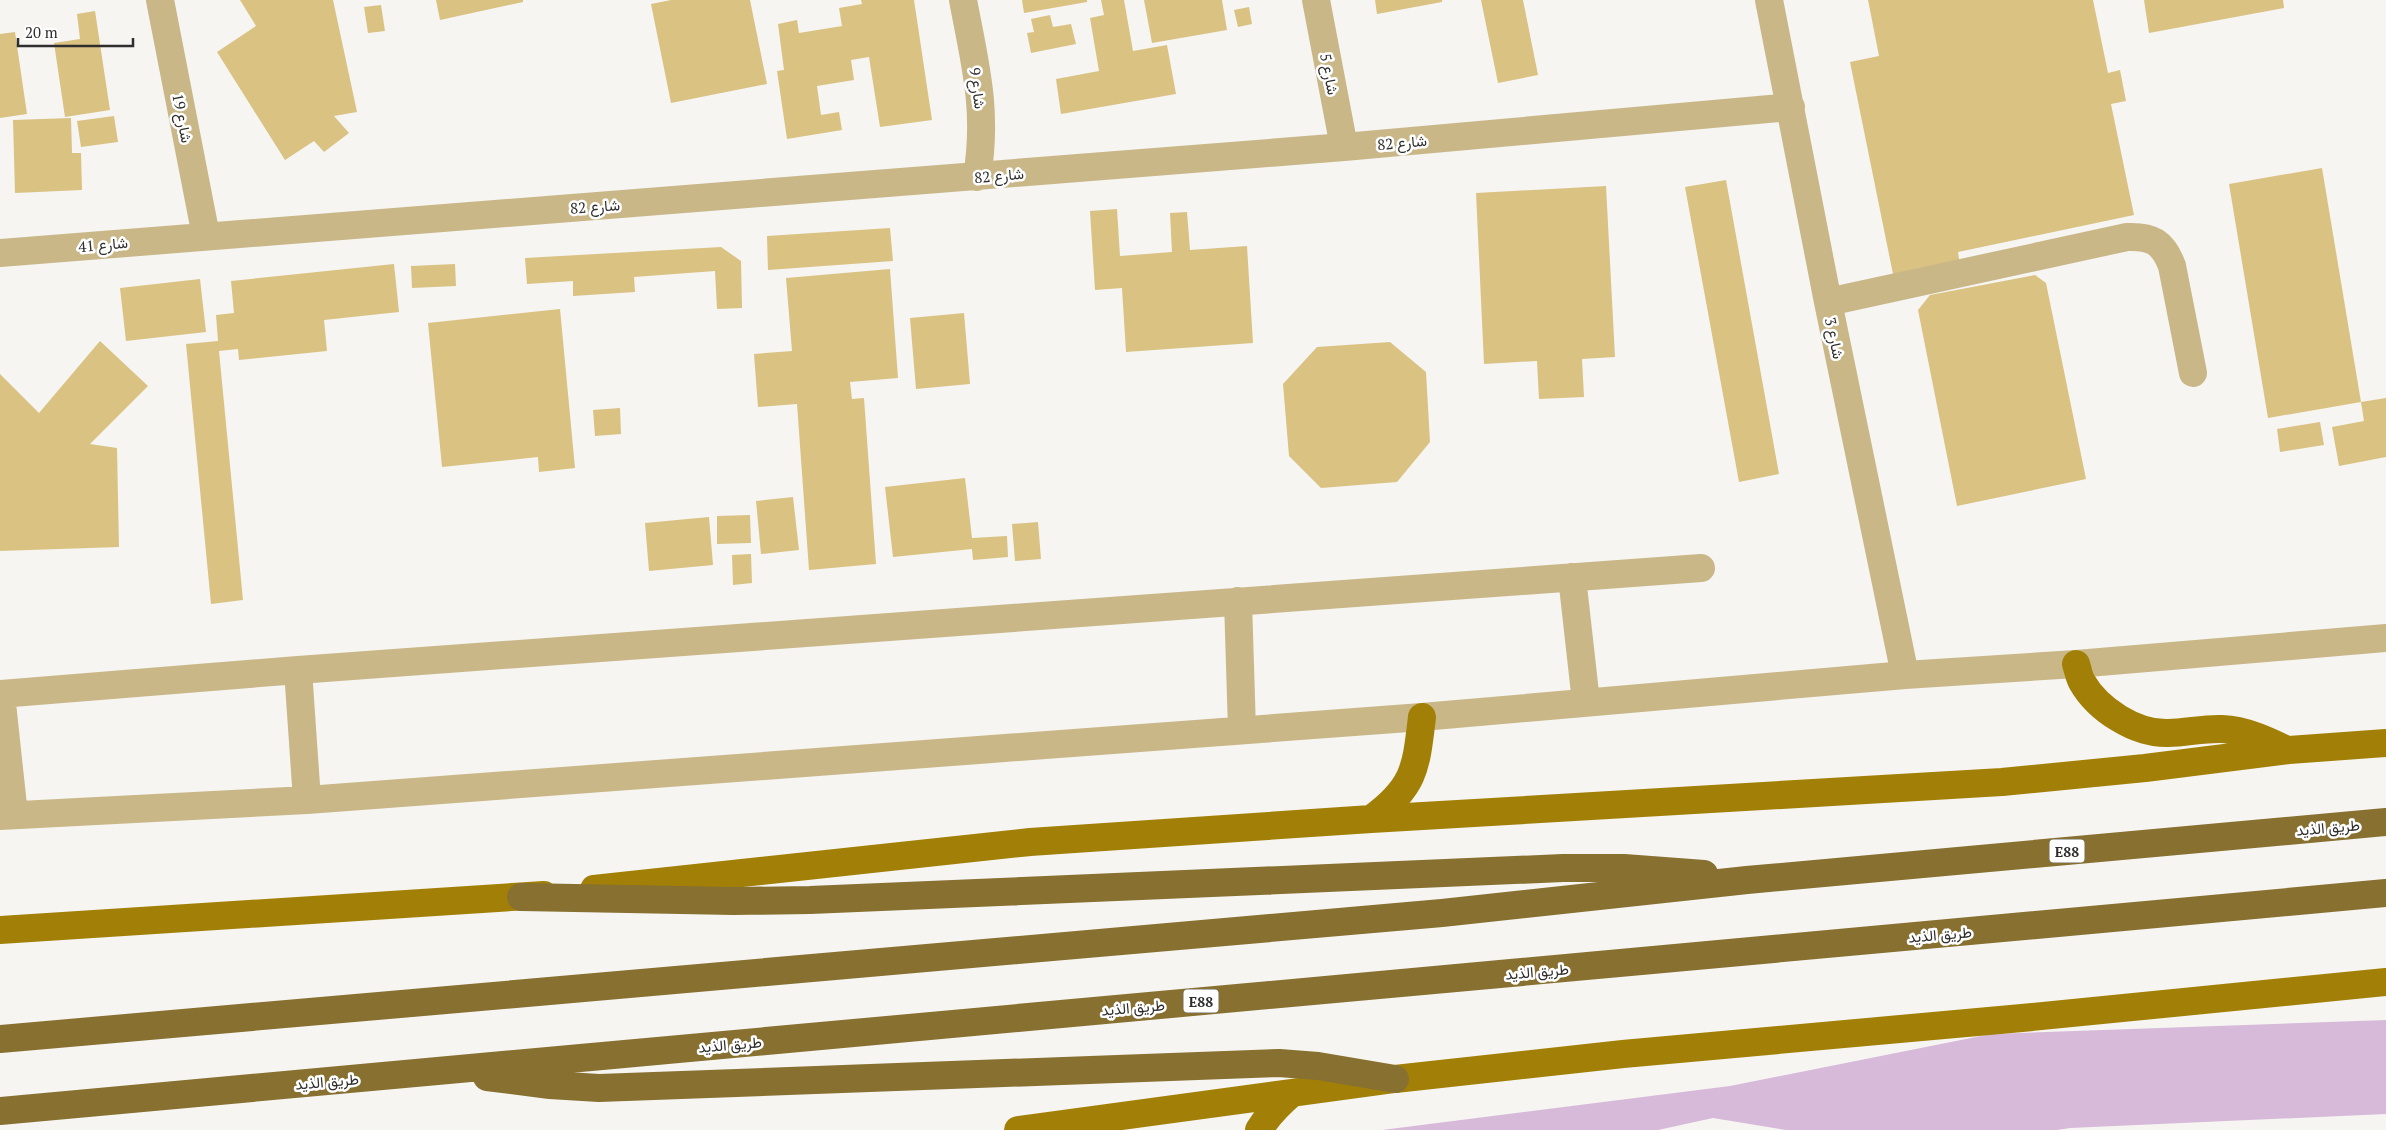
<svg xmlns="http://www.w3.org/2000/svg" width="2386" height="1130" font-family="'PT Serif',Vazirmatn,serif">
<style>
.green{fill:#d7bada}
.building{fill:#dac282}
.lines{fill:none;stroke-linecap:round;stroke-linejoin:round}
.minor{stroke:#c9b788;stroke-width:28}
.major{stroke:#a28007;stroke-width:28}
.highway{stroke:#877030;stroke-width:28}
.labels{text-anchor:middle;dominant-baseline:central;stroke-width:5;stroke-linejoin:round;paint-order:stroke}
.shield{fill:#fff;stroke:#6d6d6c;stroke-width:1}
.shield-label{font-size:14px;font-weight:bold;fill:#2f2e2d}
.street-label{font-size:15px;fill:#2f2e2d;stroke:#fff}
</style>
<rect width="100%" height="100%" fill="#f6f5f2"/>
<path class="green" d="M2386 1020V1114L2070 1128 2057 1130H1786L1713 1118 1658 1130H1382L1730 1086 1991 1034Z"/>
<path class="building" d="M240 0H333L357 112 334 116 349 133 324 152 314 141 285 160 217 52 256 26Z
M436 0H523V2L440 20Z
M671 0H750L767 84 671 103 651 4Z
M861 0H914L932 120 880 127 869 57 851 60 854 80 817 86 821 115 839 112 842 130 787 139 777 71 784 70 778 24 797 20 799 33 842 26 839 8 862 4Z
M1022 0H1087V2L1024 13Z
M1101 0H1124L1133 51 1167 45 1176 94 1061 114 1056 79 1099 71 1090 18 1104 15Z
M1144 0H1222L1227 30 1152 43Z
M1375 0H1442V2L1377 14Z
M1481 0H1523L1538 75 1498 83Z
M1868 0H2093L2108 73 2120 70 2126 101 2111 104 2134 215 1958 252 1960 266 1894 279 1850 62 1879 56Z
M2144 0H2283L2284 8 2149 33Z
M381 5 385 31 368 33 364 7Z
M1249 7 1252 24 1238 27 1234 10Z
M95 11 110 110 65 117 54 43 80 39 77 14Z
M1050 15 1053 27 1071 24 1076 44 1031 53 1027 33 1034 32 1031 19Z
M15 32 27 114 0 118V34Z
M114 116 118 142 81 147 77 121Z
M71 118 72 153H81L82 190 15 193 13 120Z
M2322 168 2361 402 2268 418 2229 184Z
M1726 180 1779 474 1739 482 1685 187Z
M1606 186 1615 357 1582 359 1584 397 1539 399 1537 361 1484 364 1476 193Z
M1117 209 1120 256 1172 252 1170 213 1187 212 1190 250 1247 246 1253 343 1126 352 1122 288 1095 290 1090 211Z
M890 228 893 261 768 270 767 236Z
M721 247 741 261 742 308 717 309 715 271 634 277 635 292 573 296V281L527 284 525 258Z
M394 264 399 312 324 320 327 351 239 360 238 349 219 351 243 600 211 604 186 344 218 341 216 315 234 313 231 281Z
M455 264 456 286 412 288 411 266Z
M890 269 898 378 850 382 852 399 864 398 876 564 809 570 797 404 758 407 754 354 792 351 786 278Z
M2035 275 2046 283 2086 479 1957 506 1918 310 1930 295Z
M200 279 206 332 126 341 120 288Z
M560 309 575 468 539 472 538 457 442 467 428 323Z
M964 313 970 384 916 389 910 318Z
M100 341 148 386 90 444 117 448 119 547 0 551V374L39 413Z
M1390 342 1426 372 1430 442 1397 482 1321 488 1289 456 1283 384 1317 347Z
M2386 398V457L2339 466 2332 427 2364 421 2361 402Z
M620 408 621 434 595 436 593 410Z
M2320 422 2324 445 2280 452 2277 429Z
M965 478 972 538 1007 536 1008 557 973 560 972 549 893 557 885 487Z
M793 497 799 550 761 554 756 501Z
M750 515 751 543 717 544V516Z
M709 517 713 565 649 571 645 523Z
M1038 522 1041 559 1015 561 1012 524Z
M751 554 752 583 733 585 732 555Z"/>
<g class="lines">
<path class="minor" d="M160 0 206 236
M963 0C975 64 988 110 977 177
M1316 0 1344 147
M1769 0 1828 302 1905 675
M0 253 1344 147 1791 107
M1828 302 2127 237C2152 236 2163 242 2172 266L2193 373
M1572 577 1586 702
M1238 601 1242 730
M298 670 307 800
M0 694 298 670 1701 568
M1 694 14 815
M0 816 307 800 1422 717 1905 675 2076 664 2386 638"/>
<path class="major" d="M2076 664C2078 670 2079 677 2082 682 2098 710 2136 734 2168 733 2186 733 2204 728 2222 729 2245 730 2267 740 2287 750
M1371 819C1415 787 1416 768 1422 717
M594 889 1030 842 1371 819 2002 782 2145 768 2289 750 2386 743
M0 930 544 895
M1018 1130 1395 1079 1623 1054 2022 1018 2386 982
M1259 1130C1268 1115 1279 1104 1292 1093"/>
<path class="highway" d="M521 897 734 901 810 900 1563 868H1624L1704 874
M0 1039 1442 913 1747 880 2386 822
M487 1077 550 1085 599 1088 1279 1063 1318 1066 1395 1079
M0 1111 2386 893"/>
</g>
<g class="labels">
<g class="shield">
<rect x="2049.5" y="839.5" width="35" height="23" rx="4"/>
<rect x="1183.5" y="989.5" width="35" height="23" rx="4"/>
</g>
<g class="shield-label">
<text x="2067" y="851">E88</text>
<text x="1201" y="1001">E88</text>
</g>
<g class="street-label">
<text transform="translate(1330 74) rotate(79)">شارع 5</text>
<text transform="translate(978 88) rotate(82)">شارع 9</text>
<text transform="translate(183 118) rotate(79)">شارع 19</text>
<text transform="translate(1402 142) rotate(-5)">شارع 82</text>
<text transform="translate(999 175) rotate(-5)">شارع 82</text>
<text transform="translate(595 206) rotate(-4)">شارع 82</text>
<text transform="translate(103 244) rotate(-5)">شارع 41</text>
<text transform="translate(1835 338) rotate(78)">شارع 3</text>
<text transform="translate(2328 827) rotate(-5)">طريق الذيد</text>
<text transform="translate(1940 934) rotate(-5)">طريق الذيد</text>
<text transform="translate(1537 971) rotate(-5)">طريق الذيد</text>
<text transform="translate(1133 1007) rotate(-5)">طريق الذيد</text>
<text transform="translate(730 1044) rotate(-5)">طريق الذيد</text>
<text transform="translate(327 1081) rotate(-5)">طريق الذيد</text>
</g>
</g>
<path d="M18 38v8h115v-8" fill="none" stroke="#2f2e2d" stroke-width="2.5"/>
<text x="25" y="38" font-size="15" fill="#2f2e2d" stroke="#ffffff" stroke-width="4" paint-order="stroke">20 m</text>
</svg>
